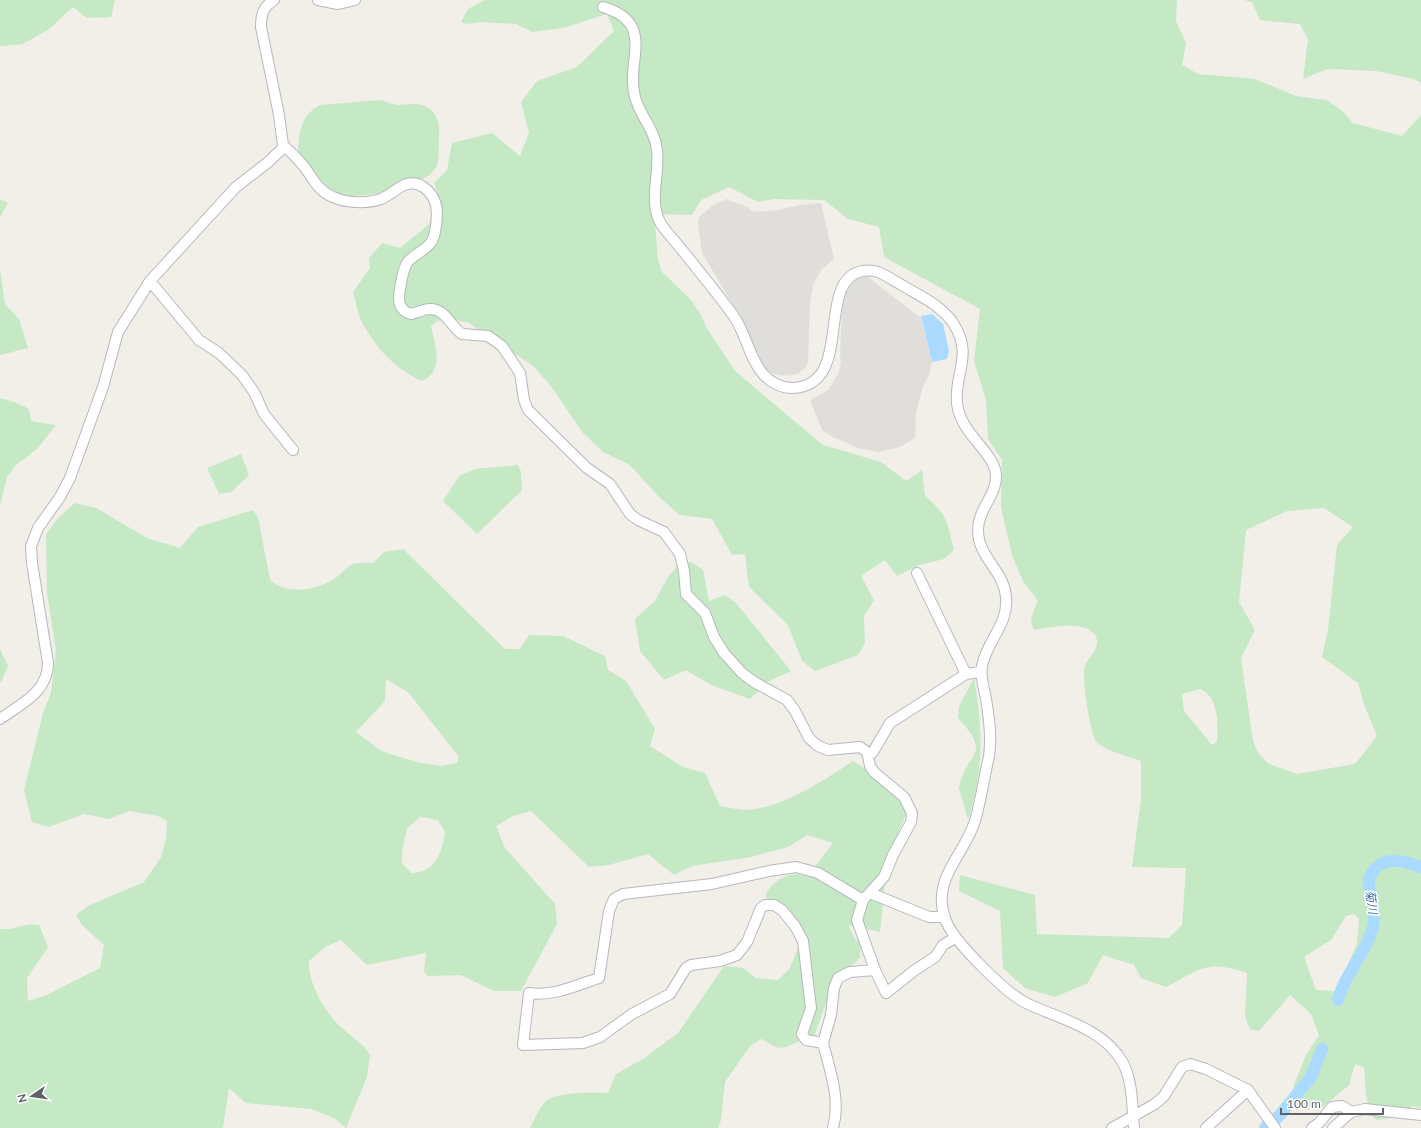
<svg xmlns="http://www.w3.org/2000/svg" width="1421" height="1128" font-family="Lato,'Noto Sans JP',sans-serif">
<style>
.industrial{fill:#e0deda}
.green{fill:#c5e8c5;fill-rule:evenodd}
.water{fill:#aadaff}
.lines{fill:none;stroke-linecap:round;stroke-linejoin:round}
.river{stroke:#aadaff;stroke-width:12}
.minor-casing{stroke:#b5b8bc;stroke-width:12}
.minor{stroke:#fff;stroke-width:10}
.labels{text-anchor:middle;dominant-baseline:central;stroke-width:3;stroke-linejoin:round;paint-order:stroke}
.water-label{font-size:12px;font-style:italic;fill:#4174aa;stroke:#fff}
</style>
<rect width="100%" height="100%" fill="#f1efe8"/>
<path class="industrial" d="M726 199 747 207 754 212 778 210 799 205 821 203 834 259 821 270 813 285 810 303 808 362 805 368 797 374 788 376 774 374 763 368 749 344 738 313 702 253 698 223 699 217 713 205Z
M863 276 868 277 921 318 932 362 930 373 923 386 916 413 915 438 900 447 878 452 858 448 831 436 822 430 810 400 828 390 839 372 841 363 840 353 843 289 854 279Z"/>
<path class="green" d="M0 0H115L111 17 87 18 73 7 49 29 23 44 0 46Z
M485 0H1177L1176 21 1186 43 1182 65 1198 74 1255 79 1296 96 1327 100 1342 111 1353 123 1402 136 1421 115V1108L1412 1106 1400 1117 1376 1120C1364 1107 1366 1083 1364 1067L1355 1064 1349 1085 1319 1110 1299 1103 1293 1087 1306 1055 1319 1035 1311 1014 1290 995 1259 1031 1250 1029 1245 1017 1247 973C1208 959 1200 969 1166 987L1141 978 1134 965 1103 955 1088 983 1055 997 1025 988 1003 968 1000 911 959 891 960 875 1035 895 1037 934 1169 938 1182 925 1186 868 1132 867 1141 798V761C1130 757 1102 750 1096 741 1090 733 1081 675 1085 666 1088 658 1097 652 1097 642 1097 618 1048 627 1035 630 1027 621 1034 611 1038 601L1023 581 1012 555 1001 507 1002 460 988 439 986 400 974 361 980 309 884 257 879 227 848 219 824 200 774 199 758 202 729 187 701 200 692 215 654 214 658 260 662 272 691 300 699 312 708 330 735 371 823 445 881 462 906 481 922 470 925 496C948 515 947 522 954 550L944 559 919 565 897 576 885 560 861 576 874 600 864 616 865 643 858 655 815 671 802 661 788 625 749 587 745 554 732 555 712 519 680 515 658 496 630 465 603 452 583 433 551 386 533 366 469 323 451 319 437 321 431 326C435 345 445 372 422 381 395 369 376 348 362 322 357 313 356 301 353 292L370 268 369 258 382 243 400 248 428 225 441 203 434 183 447 170 452 143 492 133 520 156 529 133 521 102 537 81 577 67 614 31 607 14 563 28 532 32 516 24 482 22 466 24 461 22 468 9ZM1324 508 1353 527 1337 545 1328 630 1322 657 1358 683 1365 707 1377 736 1355 764 1297 774 1269 764 1258 753 1253 741 1241 658 1255 630 1239 602 1246 530 1287 511ZM1200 689C1219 697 1218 724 1217 742L1212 745 1184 711 1182 694ZM1354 914 1359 919 1357 944 1336 991 1316 990 1304 957 1331 940 1346 916Z
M1244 0H1421V83L1414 79 1376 71 1327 69 1303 79 1308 39 1300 24 1260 20 1252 2Z
M380 100C386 101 392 105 398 105 410 105 419 101 430 109 438 115 440 127 439 137 438 145 440 160 436 167 427 187 356 201 336 194 321 188 308 167 298 155 299 135 299 116 320 105Z
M0 199 8 203 0 217Z
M0 269 5 304 19 319 28 348 0 355Z
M0 398 17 403 29 409 31 421 56 425 37 449 16 465 7 477 0 505Z
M241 454 249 475 231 492 219 494 207 468Z
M518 465 521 472 522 490 477 534 443 501 460 475 476 469Z
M75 503 96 508 147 538 180 548 198 527 253 510 258 517 270 580C287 595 315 591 334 579 340 575 345 569 351 565 357 562 367 563 373 563L384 552 403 549 505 649H520L529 635 563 636 605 656 608 670 626 681 655 729 650 746 683 767 705 773 720 806C728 807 739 810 747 810 784 807 823 781 853 761L912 800 896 838 885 883 880 932 848 925 855 939 861 944 860 957 856 962 836 975 815 1034 786 1047 778 1048 761 1039 750 1046 725 1082 721 1120 718 1128H530C533 1122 541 1105 546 1101 558 1092 593 1092 608 1093L616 1074 643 1059 678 1033 724 966 743 968 756 978 778 980 790 968 800 943 792 916 765 896C770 882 792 868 807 877L833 843 807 835 788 847 751 857 692 866 674 875 648 854 609 865 589 867 531 811 513 816 496 826 505 848 555 904 557 924 521 991H494L461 975 428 976 424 971 426 953 367 965 341 940 325 947 309 961C307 981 326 1015 342 1028 355 1040 360 1040 370 1055L367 1077 346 1128 334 1118 311 1109 246 1103 229 1088 223 1128H0V929C15 931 22 922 39 925L48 947 27 978 28 1001 47 995 100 968 104 945 82 925 76 915 88 906 144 882 161 857 166 839 167 821 158 816 129 811 109 819 84 814 49 827 32 822 24 790 43 713 51 693 56 650 47 594 46 534 59 517ZM386 679 408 692 459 757 457 763 441 766 416 762 381 751 356 732 385 701ZM420 817 438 820 445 832C442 853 435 873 411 873L402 863V852L407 828Z
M681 562H691L703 570 709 601 725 595 736 603 791 671 767 682 750 699 711 685 686 670 664 680 640 651 635 619 655 601 668 577Z
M0 649 8 666 1 682 0 681Z
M974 678C983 730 984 768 968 820L959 788C966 751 994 757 958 718L959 706Z"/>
<path class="water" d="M932 314 943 324 949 351 947 359 932 362 921 316Z"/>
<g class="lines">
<path class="river" d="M1338 1000C1344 975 1364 956 1372 931 1378 913 1370 903 1369 886 1368 880 1371 873 1375 869 1388 855 1405 862 1421 867
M1265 1128 1280 1115 1311 1077 1322 1049"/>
<defs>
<path id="minor" d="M318 0 338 4 355 0
M603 7C657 23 625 61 635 97 640 116 655 130 657 150 660 175 648 201 661 224 667 233 675 241 682 250 699 271 717 293 733 315 746 333 749 358 763 374 770 382 781 388 792 388 856 386 814 281 862 271 868 270 872 270 878 272 886 275 893 280 900 284 918 295 941 305 953 323 974 355 954 373 957 403 960 434 994 451 996 475 997 495 978 509 978 530 978 558 1004 570 1006 597 1009 624 987 640 982 666 980 677 984 688 986 699 989 717 992 737 989 756 984 778 981 800 975 821 963 858 930 879 946 921 954 942 1006 993 1026 1003 1059 1019 1104 1028 1123 1063 1133 1082 1132 1107 1134 1128
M283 145C290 151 296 157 302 164 312 176 317 191 333 197 346 203 366 204 381 199 389 196 396 189 404 185 419 179 432 191 436 205 438 215 436 233 432 241 426 251 413 254 407 263 403 269 397 298 400 305 402 309 406 313 411 314 417 313 423 309 430 309 446 309 450 326 462 334L488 336 502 346 520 373 524 400 528 410 587 468 610 484 630 514 638 520 664 532 680 554 684 571 686 594 705 613 714 637 724 653 742 673 754 682 787 700 795 711 809 738 818 746 828 750 860 747 867 752 868 756 873 752 890 723 966 674 981 672
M150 281 199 340 219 353 242 375 254 392 264 414 293 450
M917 573 966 674
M0 719C21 704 48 692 48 663L32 563 31 546 38 528 60 497 70 478 103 387 118 332 150 281 236 187 267 163 281 150 283 145 279 115 261 27C261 14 263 7 274 0
M868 756 870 766 874 772 904 797 912 813 911 822 893 855 884 877 863 900 857 920 875 970 886 993 915 970 935 957 943 945 955 938
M870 893 929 917H945
M823 1043 831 1015 834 988 838 978 850 972 875 970
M833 1128C841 1100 830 1071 823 1043L806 1040 802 1034 811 1008 803 941 795 926 782 910 774 905H765L761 908 747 942 737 955 720 961 691 965 686 968 670 994 632 1014 600 1037 583 1043 523 1045 529 993C552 997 577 985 599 978L609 911 614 899 623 894 712 884 769 871 796 867 818 873 863 900
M1112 1128 1155 1104 1164 1096 1182 1067 1190 1064 1206 1069 1248 1090 1275 1128
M1206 1128 1248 1090
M1312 1128 1319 1123 1332 1107 1342 1106 1351 1112
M1333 1128 1351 1112 1365 1109 1421 1115"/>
</defs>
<use href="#minor" class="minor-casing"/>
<use href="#minor" class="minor"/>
</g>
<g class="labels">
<g class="water-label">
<text transform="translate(1372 902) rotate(82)">菊川</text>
</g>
</g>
<g transform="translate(32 1096) rotate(257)" stroke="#ffffff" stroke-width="3" paint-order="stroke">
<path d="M0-3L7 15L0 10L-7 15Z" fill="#5f6368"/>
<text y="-6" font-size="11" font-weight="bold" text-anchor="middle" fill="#5f6368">N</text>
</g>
<path d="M1281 1108v6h102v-6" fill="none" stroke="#5f6368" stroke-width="2"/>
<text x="1287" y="1108" font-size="12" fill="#5f6368" stroke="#ffffff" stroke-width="3" paint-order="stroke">100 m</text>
</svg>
